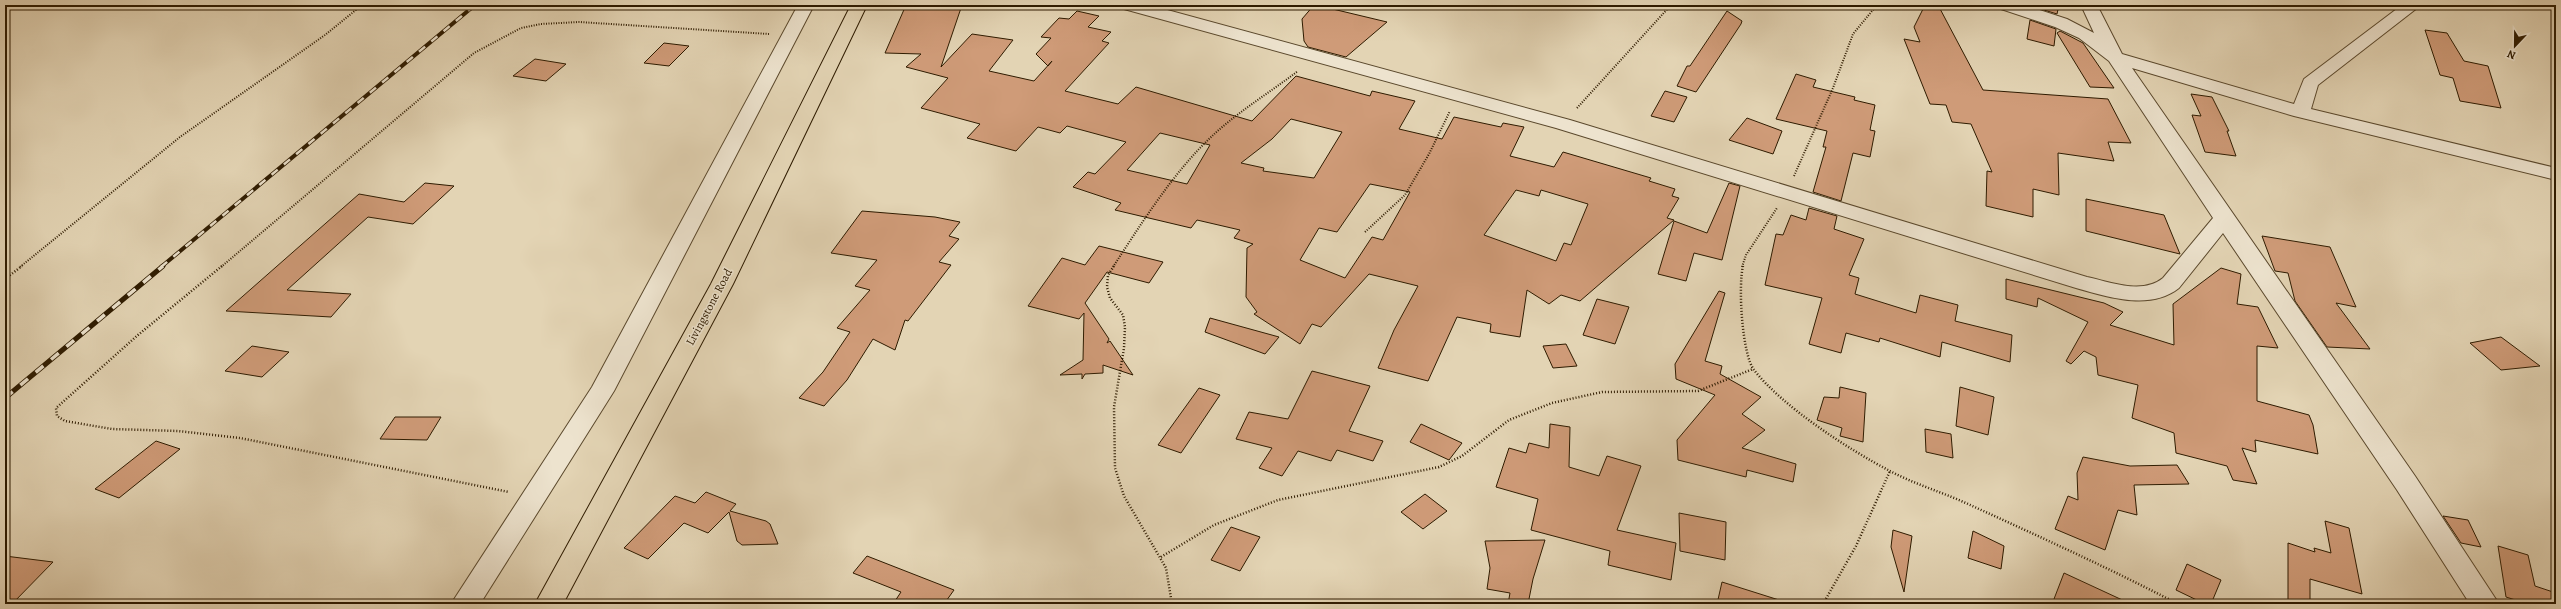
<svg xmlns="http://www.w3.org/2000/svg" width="2561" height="609" font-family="Alegreya,serif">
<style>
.building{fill:#cf9b78;stroke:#2e1b00;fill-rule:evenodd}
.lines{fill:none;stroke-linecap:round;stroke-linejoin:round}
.minor-casing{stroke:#5b492d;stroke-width:2}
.trunk-casing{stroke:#2e1b00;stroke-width:2}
.path-far1{stroke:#2e1b00;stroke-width:2;stroke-dasharray:1 1.5;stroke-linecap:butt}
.path{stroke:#2e1b00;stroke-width:2.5;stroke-dasharray:1 2;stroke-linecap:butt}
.minor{fill:#ede3ce;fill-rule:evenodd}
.trunk{fill:#e3d4b4;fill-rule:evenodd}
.rail-far1-casing{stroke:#2e1b00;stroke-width:4}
.rail-casing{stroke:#2e1b00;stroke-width:5}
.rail-far1{stroke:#ede3ce;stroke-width:2.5;stroke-dasharray:8;stroke-linecap:butt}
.rail{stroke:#ede3ce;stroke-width:3.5;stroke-dasharray:10;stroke-linecap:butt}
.labels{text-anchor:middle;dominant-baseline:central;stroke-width:3;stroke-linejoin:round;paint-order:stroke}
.street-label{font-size:12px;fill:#2e1b00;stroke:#ede3ce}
</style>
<rect width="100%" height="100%" fill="#e3d4b4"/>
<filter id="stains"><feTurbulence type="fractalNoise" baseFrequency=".005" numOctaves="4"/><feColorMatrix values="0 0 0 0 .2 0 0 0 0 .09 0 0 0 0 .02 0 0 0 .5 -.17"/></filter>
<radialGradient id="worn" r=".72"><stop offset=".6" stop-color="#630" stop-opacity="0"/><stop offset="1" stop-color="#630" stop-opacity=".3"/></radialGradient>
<path class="building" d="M906 5H962L941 67 972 34 1013 40 989 71 1034 81 1052 61 1048 66 1036 54 1051 38 1041 37 1059 18 1069 19 1077 11 1099 16 1088 27 1111 32 1102 41 1109 43 1065 91 1118 104 1136 87 1252 121 1296 76 1370 96 1372 91 1415 101 1399 129 1442 139 1454 117 1501 127 1503 123 1524 127 1510 156 1554 167 1563 152 1651 178 1649 181 1675 189 1672 196 1679 198 1667 218 1674 220 1580 301 1561 295 1549 304 1527 290 1520 337 1490 332 1491 324 1457 317 1428 381 1378 368 1394 330 1418 286 1369 274 1321 327 1312 324 1300 344 1254 314 1257 312 1246 297 1247 248 1253 244 1234 238 1240 230 1197 220 1191 228 1115 210 1121 203 1073 187 1088 172 1095 174 1126 142 1067 126 1060 133 1038 127 1016 151 967 138 980 124 921 108 948 78 906 67 921 54 885 53ZM1291 119 1342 132 1314 178 1263 171 1264 168 1241 163 1272 139ZM1160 133 1210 145 1187 184 1127 170ZM1370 184 1410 192 1383 240 1372 237 1345 278 1300 260 1319 228 1337 232ZM1516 190 1539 196 1541 190 1588 204 1571 245 1564 243 1556 261 1484 235Z
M1314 5H1316L1387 22 1346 57 1308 47 1304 41 1302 19Z
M1925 5H1938L1983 90 2108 99 2131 143 2108 142 2114 161 2058 153 2059 195 2033 189V217L1986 206 1987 171 1992 172 1971 124 1952 122 1946 105 1930 104 1904 39 1920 42 1914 27Z
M2031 5H2059L2057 14 2031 6Z
M1727 11 1742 21 1741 24 1696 92 1677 86 1687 66H1690Z
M2030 20 2056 29 2054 46 2027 39Z
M2425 30 2447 33 2464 61 2488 66 2501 108 2460 101 2453 78 2440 75Z
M2060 31 2083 43 2114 88 2090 87 2057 33Z
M664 43 689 46 669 66 644 63Z
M535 59 566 64 546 81 513 76Z
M1796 74 1816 80 1813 87 1855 97 1854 100 1875 105 1870 130 1875 131 1870 157 1853 153 1841 201 1813 192 1826 147H1823L1827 131 1776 119Z
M1665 91 1687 97 1674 122 1651 116Z
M2191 94 2212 97 2229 131H2227L2236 156 2205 152 2192 115 2201 116Z
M1747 118 1782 131 1773 154 1729 140Z
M425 183 454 186 413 224 368 217 287 290 351 294 331 317 226 311 359 194 404 202Z
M1729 183 1740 186 1722 260 1694 253 1686 281 1658 274 1674 221 1707 233Z
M2086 199 2164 215 2180 254 2086 231Z
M1809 208 1837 216 1834 229 1864 239 1849 275 1859 278 1855 294 1916 313 1920 295 1958 305 1955 321 2012 335 2010 362 1942 342 1940 357 1880 338 1879 342 1846 333 1841 353 1809 344 1822 298 1765 285 1776 234 1783 235 1791 215 1806 220Z
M862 211 935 217 960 222 949 236 959 239 939 262 951 265 908 321 905 320 895 350 873 339 847 380 824 406 799 398 823 372 850 332 837 328 870 290 855 286 877 260 831 253Z
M2262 236 2330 247 2356 307 2336 303 2370 349 2327 347 2295 301 2288 273 2275 271Z
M1099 246 1163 262 1149 283 1107 272 1085 303 1109 339 1107 343 1110 341 1133 375 1103 365V373L1085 374 1082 379V374L1060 375 1083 360 1084 313 1079 319 1028 306 1062 258 1085 265Z
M2221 268 2241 274 2237 304 2258 307 2278 348 2257 346V401L2309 415 2313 425 2318 454 2255 440 2256 452 2242 448 2257 484 2233 480 2227 466 2176 453 2174 433 2132 418 2138 385 2098 375 2096 357 2084 351 2071 364 2066 361 2088 322 2038 298 2037 307 2006 299V279L2104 303 2123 312 2110 325 2174 345 2173 304Z
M1719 291 1725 293 1705 361 1722 366 1720 374 1761 397 1742 414 1765 430 1742 448 1796 464 1793 482 1747 470 1746 477 1678 460 1677 440 1715 395 1676 379 1675 364Z
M1597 299 1629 307 1615 344 1583 335Z
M1210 318 1279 337 1265 354 1205 332Z
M2501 337 2540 366 2501 370 2470 343Z
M1566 344 1577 366 1553 368 1543 346Z
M252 346 289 352 262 377 225 371Z
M1312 371 1370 386 1349 431 1383 441 1373 461 1337 450 1331 461 1298 451 1282 476 1259 468 1272 448 1236 439 1249 412 1288 419Z
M1840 387 1866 393 1863 442 1840 436 1842 428 1817 420 1824 397 1839 398Z
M1960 387 1994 397 1988 435 1956 426Z
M1199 388 1220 395 1181 453 1158 445Z
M395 417H441L427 440 380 439Z
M1421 424 1462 443 1449 460 1410 442Z
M1550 424 1570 427 1569 467 1599 476 1607 456 1641 466 1617 530 1676 543 1671 580 1608 565 1610 551 1531 530 1538 499 1496 487 1509 448 1526 453 1529 443 1549 448Z
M1925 429 1951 434 1953 458 1926 452Z
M156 441 180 449 119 498 95 489Z
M2083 457 2130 466 2177 465 2189 484 2134 485 2137 515 2118 510 2105 550 2055 529 2068 496 2078 500 2077 473Z
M706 492 736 504 730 511 766 521 770 524 778 544 742 545 737 541 729 512 708 533 684 523 648 559 624 548 675 496 695 503Z
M1425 494 1447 511 1423 529 1401 512Z
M1679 513 1726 522 1725 560 1680 551Z
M2443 516 2468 520 2481 547 2461 543Z
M2325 521 2349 528 2362 594 2310 579V604H2288V543L2315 552 2314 548 2331 553Z
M1231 527 1260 537 1240 571 1211 560Z
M1893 530 1912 536 1904 592 1891 547Z
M1973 531 2004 546 2001 569 1968 558Z
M1545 540 1533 579 1528 604H1508L1510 593 1487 589 1490 568 1485 541Z
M2498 546 2528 555 2535 586 2556 593V604H2528L2506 597Z
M5 556 53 562 12 604H5Z
M867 556 954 590 944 604H893L901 592 853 573Z
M2187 564 2221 580 2211 604H2205L2176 590Z
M2064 573 2131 604H2066L2054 599Z
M1722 582 1779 600 1778 604H1717Z"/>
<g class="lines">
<defs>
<path id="minor" d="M798 5H814L614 391 480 604H451L592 387Z
M1122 5H1149L1570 120 2087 277C2111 282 2142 295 2163 278L2213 218 2109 61 2079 38 2055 27 2001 9 1999 5H2024L2067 19 2094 33 2081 5H2097L2122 54 2294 104 2304 79 2402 5H2421L2318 85 2311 109 2556 168V180L2294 116 2132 68 2415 476 2499 604H2470L2397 490 2223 233 2179 288C2150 311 2108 297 2076 288L1556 128 1124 9Z"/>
<path id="trunk" d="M851 5H867L733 284 563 604H535L711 284Z"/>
</defs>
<use href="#minor" class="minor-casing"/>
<use href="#trunk" class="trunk-casing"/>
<path class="path-far1" d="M1577 108 1671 5
M1794 176 1833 88 1853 34 1877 5
M1365 232 1405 195 1429 154 1450 111
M20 267 180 137 325 35 362 5
M221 267 474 53 521 28 541 24 579 22 769 34
M1113 267C1141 224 1173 173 1210 138 1236 113 1269 93 1298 71
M1742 267 1746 255 1777 208"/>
<path class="path" d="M222 266 138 335 56 408 57 416 65 421 112 429 178 431 240 438 509 492
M1114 266 1108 275 1107 287 1110 298 1123 315 1125 327 1124 348 1114 407 1115 468 1124 496 1166 568 1172 604
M1743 266C1738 286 1742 354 1754 370 1783 407 1848 449 1890 471 1914 484 1942 492 1968 504 2038 536 2109 568 2178 604
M5 279 22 266
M1161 557 1214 525 1278 500 1439 467 1462 456 1509 420 1552 403 1602 392 1698 391 1753 369
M1823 604 1856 546 1890 471"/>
<use href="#minor" class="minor"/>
<use href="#trunk" class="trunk"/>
<defs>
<path id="rail-far1" d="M161 267 475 5"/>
<path id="rail" d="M5 398 163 266"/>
</defs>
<use href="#rail-far1" class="rail-far1-casing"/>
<use href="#rail" class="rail-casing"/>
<use href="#rail-far1" class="rail-far1"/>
<use href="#rail" class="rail"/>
</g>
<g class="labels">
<g class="street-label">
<text transform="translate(709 307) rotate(-62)">Livingstone Road</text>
</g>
</g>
<rect width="2561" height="609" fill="none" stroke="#e3d4b4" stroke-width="20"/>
<rect x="6" y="6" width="2549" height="597" fill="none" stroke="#2e1b00" stroke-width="2"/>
<rect x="10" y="10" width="2541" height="589" fill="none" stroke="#2e1b00"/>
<g transform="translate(2515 46) rotate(202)" stroke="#ede3ce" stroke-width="3" paint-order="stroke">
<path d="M0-3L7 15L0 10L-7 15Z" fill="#2e1b00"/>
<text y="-6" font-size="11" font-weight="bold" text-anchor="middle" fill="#2e1b00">N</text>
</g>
<rect width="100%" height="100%" filter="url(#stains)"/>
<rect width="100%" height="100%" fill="url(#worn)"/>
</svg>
